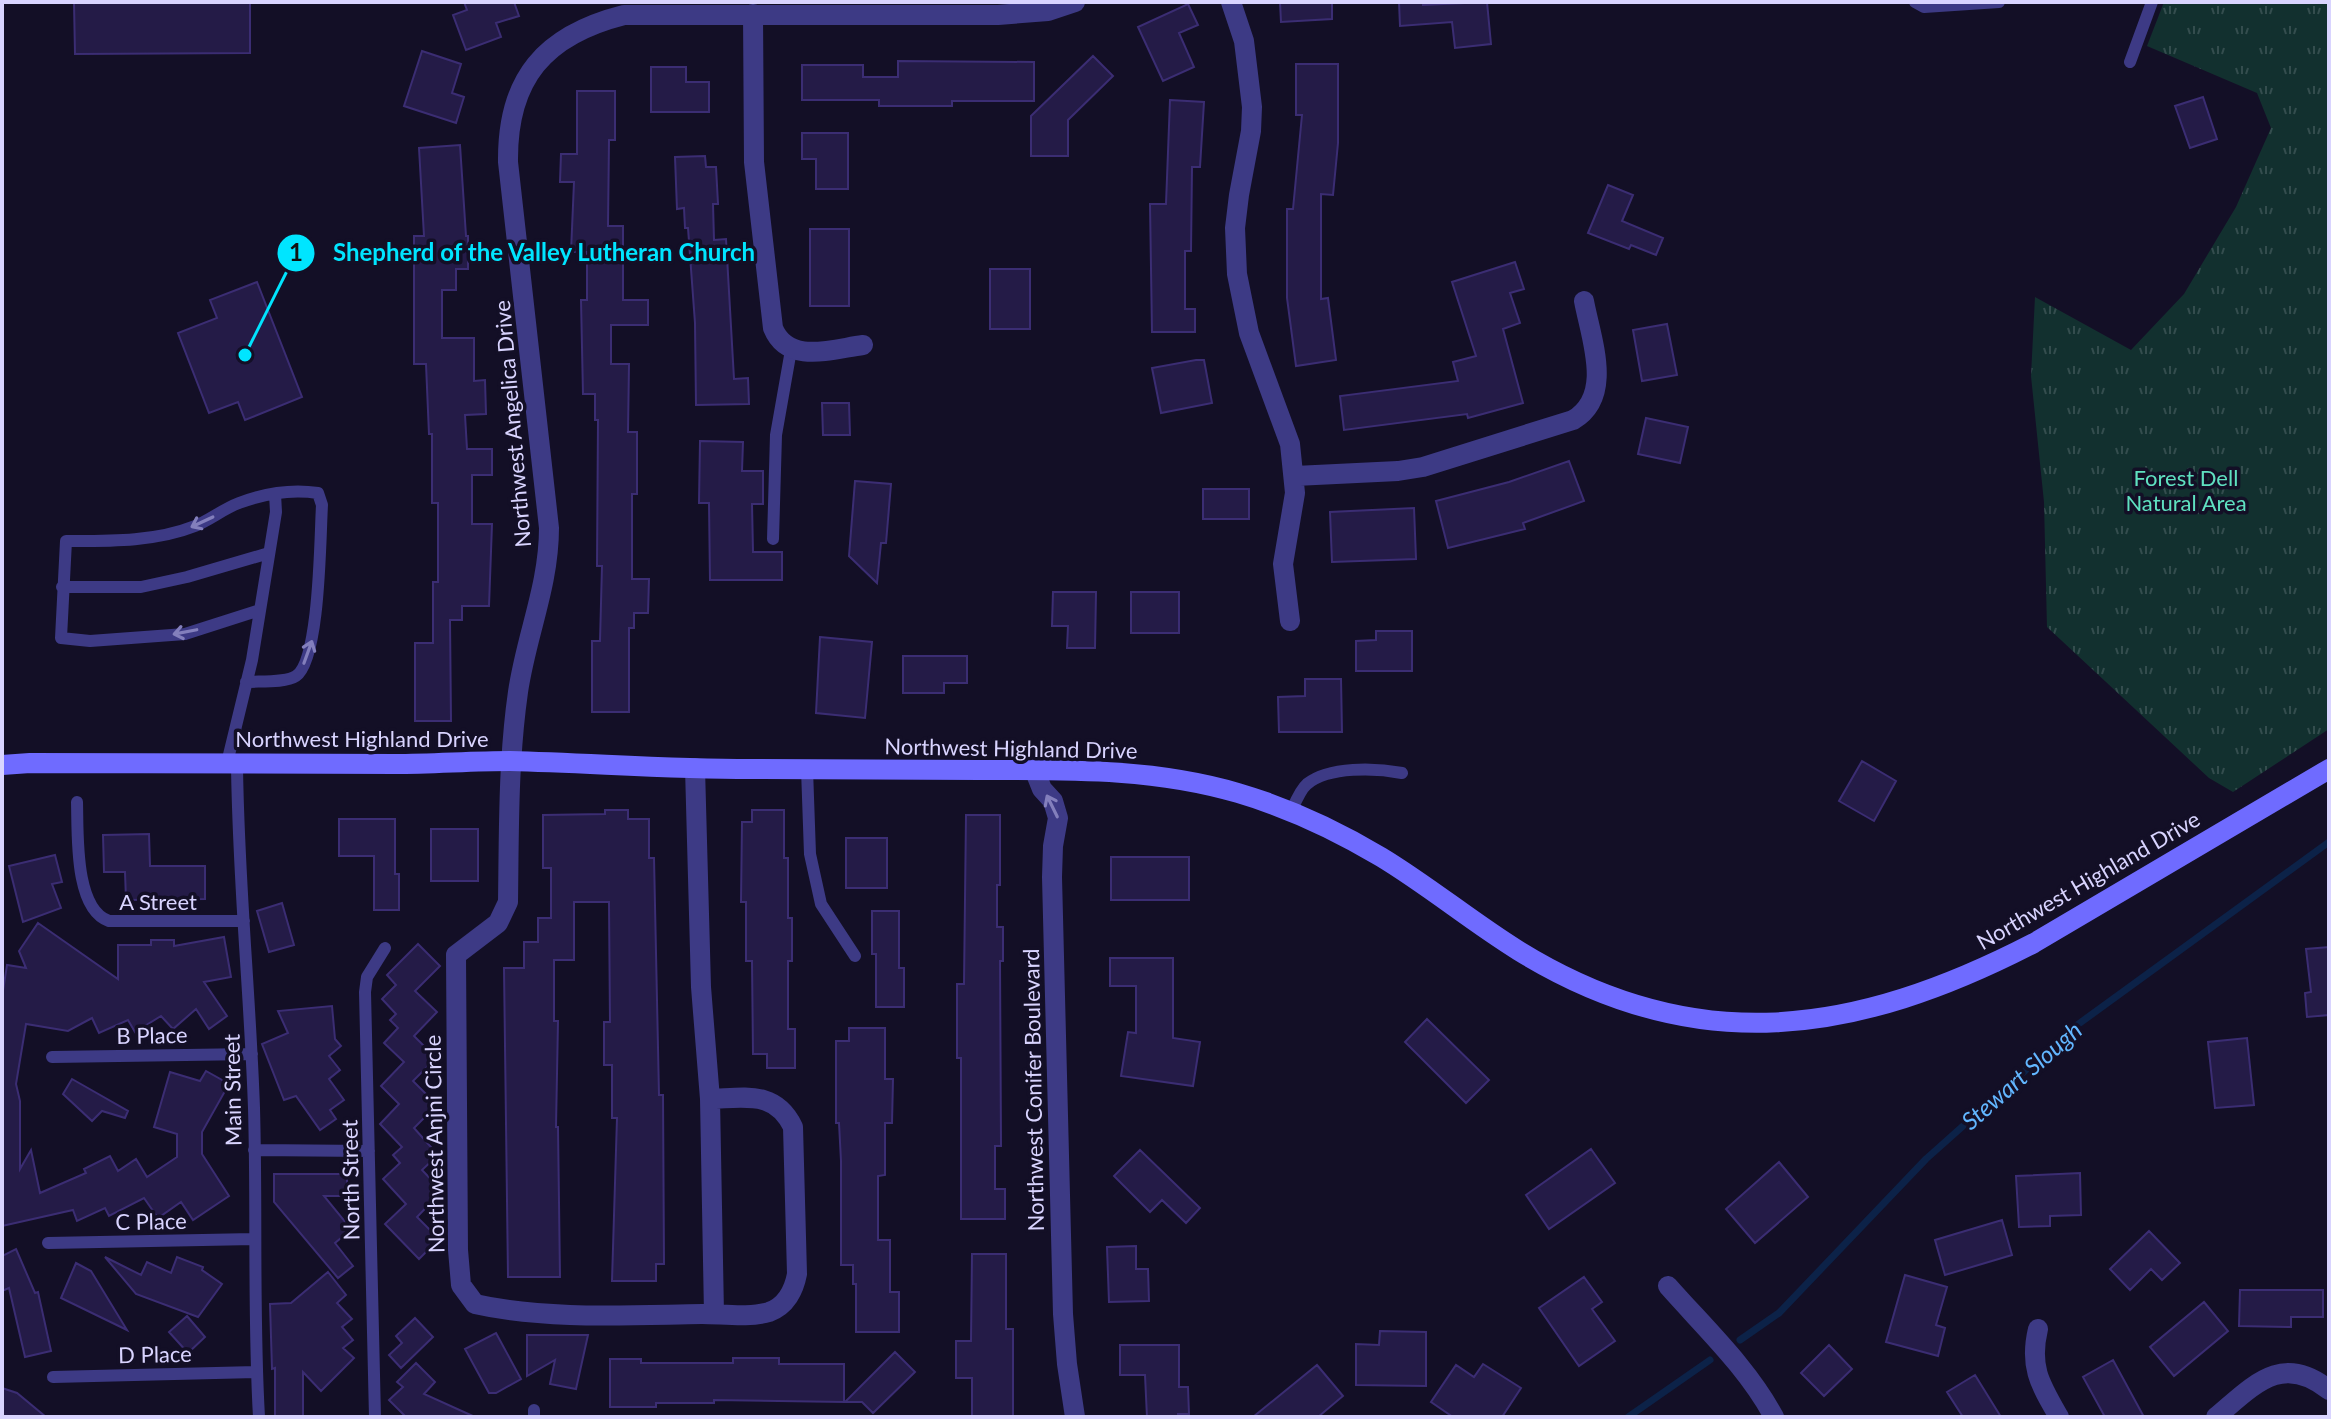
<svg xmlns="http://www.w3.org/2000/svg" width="2331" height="1419" font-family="Lato,sans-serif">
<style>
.park{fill:url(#park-tufts)}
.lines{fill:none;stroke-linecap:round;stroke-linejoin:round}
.stream{stroke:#0c2248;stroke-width:7}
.building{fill:#241b47;stroke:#3b2d73;stroke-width:2}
.lane{stroke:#3d3a85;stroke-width:12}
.street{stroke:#3d3a85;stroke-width:20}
.secondary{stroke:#6f6bff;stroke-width:20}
.oneway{stroke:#837fbc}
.labels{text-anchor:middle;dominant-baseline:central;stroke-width:7;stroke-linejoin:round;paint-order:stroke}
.street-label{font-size:22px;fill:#d9d4ff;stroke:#130f26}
.park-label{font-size:22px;fill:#5fe0c0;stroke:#130f26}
.water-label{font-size:24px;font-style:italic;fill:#62b6ff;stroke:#130f26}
.leader{fill:none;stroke:#00e5ff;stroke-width:3}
.callout-dot{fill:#00e5ff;stroke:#130f26;stroke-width:3}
.mark-label{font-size:24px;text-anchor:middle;font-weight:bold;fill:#111}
.callout-label{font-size:24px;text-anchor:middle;font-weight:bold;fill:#00e5ff;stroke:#130f26;stroke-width:7;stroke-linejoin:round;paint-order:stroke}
</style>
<defs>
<pattern id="park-tufts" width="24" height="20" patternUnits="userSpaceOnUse" patternTransform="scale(2)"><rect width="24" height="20" fill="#12302f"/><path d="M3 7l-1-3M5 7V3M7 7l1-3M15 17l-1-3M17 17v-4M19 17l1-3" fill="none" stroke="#344d4e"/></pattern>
</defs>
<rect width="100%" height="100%" fill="#130f26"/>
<path class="park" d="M2164 2H2329V729L2233 792 2209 778 2047 627 2044 502 2031 376 2035 297 2131 350 2184 294 2236 207 2271 128 2257 93 2147 46Z"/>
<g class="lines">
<path class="stream" d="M1740 1340 1779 1313 1926 1159 2073 1028 2329 842
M1628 1417 1710 1360"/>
</g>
<path class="building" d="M74 2H250V53L75 54Z
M464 2H514L519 16 496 23 501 37 466 50 453 15 467 10Z
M1280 2H1332V19L1281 22Z
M1399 2H1423V5L1487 2 1491 44 1455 48 1452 22 1400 26Z
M1188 4 1198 25 1179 33 1194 67 1163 81 1138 27Z
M422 51 461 64 452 93 464 97 456 123 404 106Z
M1093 56 1113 76 1068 120V156H1031V116Z
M898 61 1034 62V101H952V106H879V100H802V65H863V77H898Z
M1296 64H1338V143L1333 195 1321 194V299L1328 298 1336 360 1296 366 1287 298V209H1293L1302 115H1296Z
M651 67H686V82H709V112H651Z
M577 91H615V140H609L608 226H623V300H648V325H611V364H629L628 432H637V494H632V579H649L648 613H634V628H629V712H592V641H600L602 566H597L598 420H595V394H583L581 300H587V252H571L574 182H560L561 154H577Z
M2203 97 2217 139 2190 148 2175 106Z
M1170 100 1204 102 1200 167H1192L1191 251H1185V309H1195V332H1152L1150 204H1166Z
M802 133H848V189H816V159H802Z
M460 145 466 236H468V269H456V290H442V338H474V381L485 380 486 414 465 415 467 449H492V475H472V524H492L489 606H462V620H450L451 721H415V643H433V582H438V503H432V434H429L426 364H414V236H424L419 148Z
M705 156 706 167H716L718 204H713L714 240 726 239 734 379 748 378 749 404 696 405 695 323 688 228H685L684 208 677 209 675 157Z
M1608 185 1633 195 1622 221 1663 238 1656 255 1631 245 1629 249 1588 233Z
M810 229H849V306H810Z
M1515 262 1524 289 1510 293 1520 323 1503 329 1523 403 1468 418 1467 414 1344 430 1340 396 1458 381 1453 362 1476 356 1452 282Z
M990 269H1030V329H990Z
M257 282 302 397 245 420 238 402 209 413 178 333 217 318 210 300Z
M1667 324 1677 375 1642 381 1633 330Z
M1196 360H1204L1212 403 1161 413 1152 368Z
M822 403H849L850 435H823Z
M1646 418 1688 427 1680 463 1638 454Z
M700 441 743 442 742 471H763V504H752L753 552H782V580H710L709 503H699Z
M1569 461 1584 501 1523 523 1525 529 1448 548 1436 501 1509 482Z
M855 481 891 484 886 543H881L877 583 849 556Z
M1203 489H1249V519H1203Z
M1414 508 1416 559 1332 562 1330 512Z
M1053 592H1096L1095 648H1067L1068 626H1052Z
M1131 592H1179V633H1131Z
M1376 631H1412V671H1356V641L1376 640Z
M820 637 872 642 865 718 816 713Z
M903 656H967V683H944V693H903Z
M1305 679H1341L1342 732H1279L1278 697 1305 696Z
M1862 761 1896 781 1874 821 1839 801Z
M605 810H628V819H649V858H654L659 1095H663L664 1264H656V1281H612L617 1118H612V1065H604V1022H610L609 902H574V960H554V1021H558L556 1127H558L560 1277H508L504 968H524V942H538V918H551V868H543V815L605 814Z
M752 810H784V858H788V918H792V961H788V1029H795V1068H767V1054H753L752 961H746V902H741L742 822H752Z
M966 815H1000V885H997V927H1003V961H1000L1001 1146H995V1189H1005V1219H961V1058H957V984H964Z
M339 819H395V874H399V910H374V856H339Z
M431 829H478V881H431Z
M149 834 150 866H205V899L126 900 125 872H104L103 835Z
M846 838H887V888H846Z
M55 855 62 882 52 884 61 908 23 922 9 866Z
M1111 857H1189V900H1111Z
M282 903 294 945 269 952 257 911Z
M872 911H899V968H904V1007H876V954H872Z
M38 923 118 979V945H151V940H174V946L224 937 231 977 204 982 227 1016 209 1029 196 1009 173 1029 161 1016 135 1032 128 1020 99 1033 92 1018 68 1031 26 1024 16 1084 20 1101V1169L31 1150 40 1193 86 1173 84 1169 110 1156 118 1171 136 1159 147 1177 177 1157V1134L154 1127 170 1072 200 1081 206 1071 229 1084 202 1132V1154L229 1196 193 1220 181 1202 158 1218 144 1198 109 1216 105 1208 77 1221 73 1210 2 1226V997L7 965 26 968 19 951Z
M418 944 440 966 415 991 437 1012 414 1036 436 1058 413 1081 437 1105 414 1128 438 1155 422 1170 442 1191 417 1217 439 1239 419 1259 385 1224 406 1204 383 1179 400 1163 393 1155 402 1147 380 1124 399 1104 381 1086 404 1062 384 1043 398 1028 390 1020 396 1014 382 999 396 985 387 975Z
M2329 947V1015L2307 1017 2305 993 2311 992 2306 949Z
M1110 958H1173V1038L1200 1042 1193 1086 1121 1076 1128 1032 1136 1033V986H1110Z
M332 1006 335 1039 341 1046 329 1056 340 1070 329 1079 344 1100 330 1110 336 1119 320 1130 296 1096 284 1100 262 1044 288 1033 278 1011Z
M1427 1019 1489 1080 1466 1103 1405 1042Z
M849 1028H885V1079H893L892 1123H885V1175L878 1176V1240H890V1292H899V1332H856V1284H853V1265H841V1161L839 1123H836V1041H849Z
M2247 1038 2254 1105 2215 1108 2208 1042Z
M72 1079 128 1111 125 1118 102 1111 92 1121 63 1094Z
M1591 1149 1615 1183 1549 1229 1526 1195Z
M1140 1150 1200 1208 1186 1223 1162 1200 1150 1212 1114 1176Z
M1779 1162 1808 1197 1755 1243 1726 1209Z
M2080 1173 2081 1215 2050 1216V1226L2019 1227 2016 1176Z
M274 1174H347V1196H324L347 1224V1233L335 1243 353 1266 338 1278 274 1202Z
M2002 1220 2012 1255 1945 1275 1935 1240Z
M2149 1231 2180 1263 2162 1280 2151 1269 2130 1290 2110 1269Z
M1136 1246V1269H1148L1149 1301 1109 1302 1107 1247Z
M16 1249 35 1293 38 1292 51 1351 25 1357 9 1288 2 1291V1256Z
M972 1254H1006V1329H1013V1417H972V1378H956V1341H971Z
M105 1257 141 1275 147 1262 171 1273 177 1257 203 1267 202 1270 222 1284 198 1317 136 1294Z
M76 1263 91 1271 127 1330 61 1298Z
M328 1272 346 1295 337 1303 352 1319 342 1327 353 1340 343 1348 354 1358 321 1391 303 1372V1417H275V1368L272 1369 270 1304 291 1303Z
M1905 1275 1947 1287 1936 1325 1945 1328 1938 1356 1886 1342Z
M1584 1277 1602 1302 1592 1309 1615 1341 1579 1366 1539 1308Z
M2240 1290H2323V1317H2291V1327L2239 1326Z
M2204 1302 2228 1331 2174 1376 2150 1347Z
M187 1316 205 1337 188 1353 169 1332Z
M415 1318 433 1337 401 1368 389 1355 402 1343 396 1336Z
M1380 1331 1426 1332V1386L1356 1385V1344L1379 1345Z
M496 1333 521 1379 496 1393H489L465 1349Z
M527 1335H588L576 1389 550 1384 555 1360 527 1376Z
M1120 1345H1179V1387H1188L1189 1414H1178V1417H1147L1145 1375H1120Z
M1829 1345 1852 1369 1824 1396 1801 1373Z
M895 1352 915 1372 873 1413 862 1402H845Z
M733 1358H779V1364H844V1402L714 1400V1403H656V1407H610V1359H641V1363H733Z
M2113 1360 2144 1417H2105L2083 1377Z
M416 1363 435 1382 424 1394 475 1417H406L389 1400 403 1387 397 1382Z
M1483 1364 1521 1388 1502 1417H1453L1431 1402 1456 1365 1474 1377Z
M1317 1365 1343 1396 1318 1417H1253Z
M1975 1375 2001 1417H1963L1947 1392Z
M2 1388 17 1393 46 1417H2Z"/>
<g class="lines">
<path class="lane" d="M1915 2 1924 7 1999 2
M2130 62 2152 2
M773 539 776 435 791 350
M62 587H141L187 577 269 553
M246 682C260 681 285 683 296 676 320 660 320 537 322 505L318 493C292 489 263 494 239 503 223 509 210 520 195 526 155 542 108 541 66 541L61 638 90 641 185 634 260 610
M227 763 252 660 276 512 275 494
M237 763C238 878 250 993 254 1108 257 1211 253 1314 259 1417
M807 769 810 854 821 904 855 956
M77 802C78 833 74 909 109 921H244
M1291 812C1295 803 1300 790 1307 784 1329 766 1376 768 1402 773
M52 1057 252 1054
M254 1150 369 1151
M48 1243 254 1239
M53 1377 257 1372
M534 1410V1417
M375 1417 365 992 367 977 385 948"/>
<path class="street" d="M1231 2 1244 41 1252 107 1251 131 1239 195 1235 228 1237 274 1249 333 1290 444 1295 493 1283 564 1290 621
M753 14 754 162 773 328C788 365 832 349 863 345
M1295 476 1398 471 1423 467 1573 420C1614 396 1591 339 1584 301
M695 768 701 987 710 1099 714 1314
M1034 769 1042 789 1053 801 1058 818 1053 846 1052 877 1063 1314 1067 1364 1075 1417
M710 1099C745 1098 775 1090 793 1127L797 1274C794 1290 786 1306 769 1312 750 1318 722 1314 702 1314 630 1315 545 1320 475 1304L461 1285 458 1250 456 955 498 923 508 902C509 832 508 762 518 692 526 636 549 586 549 528L508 162C507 78 545 35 624 15H998L1048 11 1075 2
M1668 1286C1705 1328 1748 1368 1774 1417
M2038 1329C2029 1367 2040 1384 2059 1417
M2216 1417C2254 1385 2282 1352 2329 1390"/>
<path class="secondary" d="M2 765 30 763C151 763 273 764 395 764 433 764 472 761 510 761 590 763 670 769 750 769 826 769 903 769 980 770 1068 770 1153 768 1238 793 1289 808 1336 830 1381 857 1429 886 1472 922 1519 951 1696 1060 1856 1035 2034 943L2329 769"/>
</g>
<defs><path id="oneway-shaft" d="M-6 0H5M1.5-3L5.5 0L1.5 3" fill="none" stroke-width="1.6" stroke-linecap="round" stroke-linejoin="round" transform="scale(2)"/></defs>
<g class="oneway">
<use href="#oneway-shaft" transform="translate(202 522) rotate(155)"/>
<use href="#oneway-shaft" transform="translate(185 632) rotate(169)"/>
<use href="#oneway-shaft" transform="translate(308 652) rotate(-70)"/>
<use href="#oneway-shaft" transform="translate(1052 806) rotate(-116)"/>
</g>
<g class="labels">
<g class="street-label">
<text transform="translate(512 424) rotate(-95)">Northwest Angelica Drive</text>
<text x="362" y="738">Northwest Highland Drive</text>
<text transform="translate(1011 748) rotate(1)">Northwest Highland Drive</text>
<text transform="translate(2088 880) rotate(-30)">Northwest Highland Drive</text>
<text x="158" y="901">A Street</text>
<text transform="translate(152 1035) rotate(-1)">B Place</text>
<text transform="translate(232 1090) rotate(-91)">Main Street</text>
<text transform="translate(1033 1090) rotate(-91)">Northwest Conifer Boulevard</text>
<text transform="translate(434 1144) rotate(-91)">Northwest Anjni Circle</text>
<text transform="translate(350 1180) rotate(-91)">North Street</text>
<text transform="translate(151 1221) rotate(-1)">C Place</text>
<text transform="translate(155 1354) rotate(-1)">D Place</text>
</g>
<g class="park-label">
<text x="2186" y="477">Forest Dell<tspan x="2186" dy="25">Natural Area</tspan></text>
</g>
<g class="water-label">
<text transform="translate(2021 1075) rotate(-41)">Stewart Slough</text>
</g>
</g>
<path class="leader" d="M245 355L296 253"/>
<g class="callout-dot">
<circle cx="245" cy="355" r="8"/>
<circle cx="296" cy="253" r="20"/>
</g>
<g class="mark-label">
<text x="296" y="261">1</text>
</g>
<g class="callout-label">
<text x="544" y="261">Shepherd of the Valley Lutheran Church</text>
</g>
<rect width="2331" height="1419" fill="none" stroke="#d9d4ff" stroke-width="8"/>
</svg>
